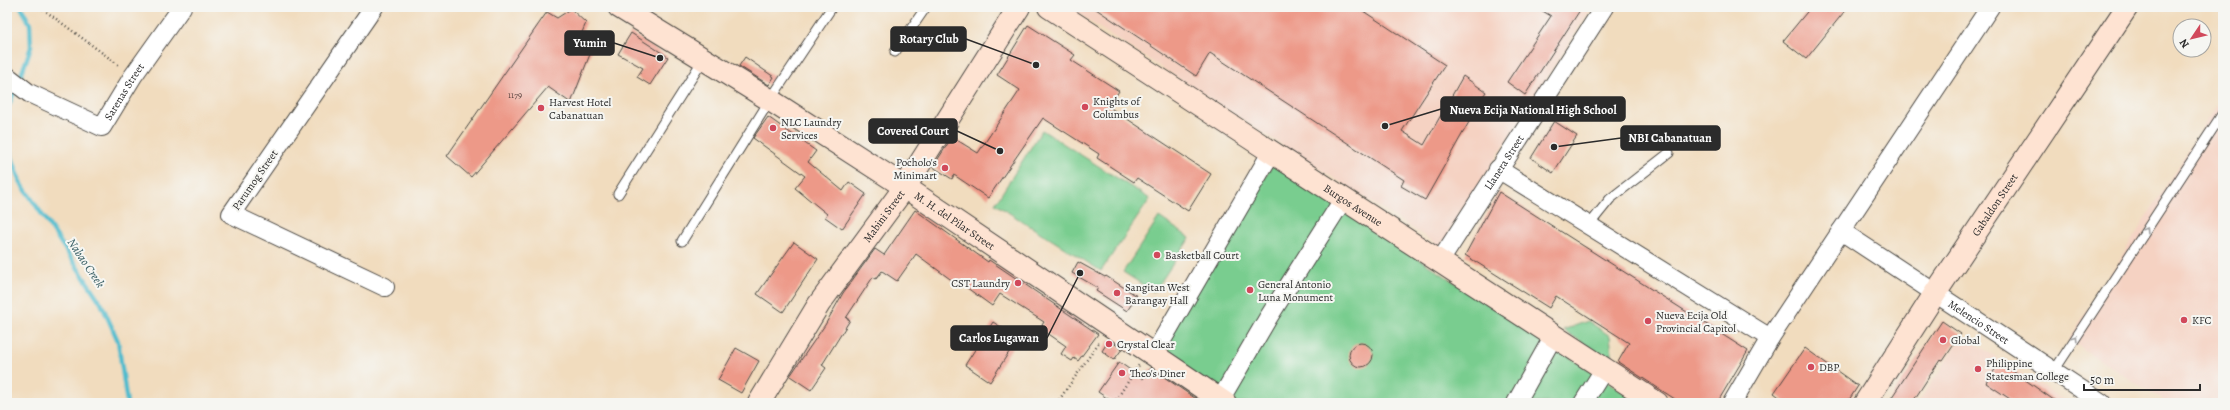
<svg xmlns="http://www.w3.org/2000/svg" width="2230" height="410" font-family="Alegreya,serif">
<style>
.built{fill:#f5d2c2}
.green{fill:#79cd8f;stroke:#527c5d}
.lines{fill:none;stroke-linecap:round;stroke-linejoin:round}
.stream{stroke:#51bccd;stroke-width:4.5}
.building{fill:#ed9988}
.lane-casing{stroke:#494641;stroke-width:11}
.street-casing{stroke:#494641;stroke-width:20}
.secondary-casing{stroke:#494641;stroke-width:24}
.path{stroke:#494641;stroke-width:2.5;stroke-dasharray:1 3;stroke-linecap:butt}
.lane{stroke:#fff;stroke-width:9}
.street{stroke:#fff;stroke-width:18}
.secondary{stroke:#fee3d2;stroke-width:22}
.oneway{stroke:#a0a0a0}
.poi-dot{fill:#d1495b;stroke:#f6f6f2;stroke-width:1.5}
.labels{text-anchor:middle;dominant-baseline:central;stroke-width:4;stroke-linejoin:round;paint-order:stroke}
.number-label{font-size:9px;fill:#5c4642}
.street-label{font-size:11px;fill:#2b2b2b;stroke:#f6f6f2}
.poi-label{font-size:11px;fill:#2b2b2b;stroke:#f6f6f2;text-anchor:start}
.water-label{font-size:12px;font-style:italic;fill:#385e64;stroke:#f6f6f2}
.leader{fill:none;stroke:#2b2b2b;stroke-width:1.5}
.callout-dot{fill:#2b2b2b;stroke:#f6f6f2;stroke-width:1.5}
.callout{fill:#2b2b2b;stroke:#2b2b2b;stroke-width:1.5}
.callout-label{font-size:12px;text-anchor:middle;font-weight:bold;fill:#fff}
</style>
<rect width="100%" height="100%" fill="#f6f6f2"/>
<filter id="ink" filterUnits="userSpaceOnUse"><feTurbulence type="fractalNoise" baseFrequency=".025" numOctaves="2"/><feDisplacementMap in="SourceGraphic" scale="8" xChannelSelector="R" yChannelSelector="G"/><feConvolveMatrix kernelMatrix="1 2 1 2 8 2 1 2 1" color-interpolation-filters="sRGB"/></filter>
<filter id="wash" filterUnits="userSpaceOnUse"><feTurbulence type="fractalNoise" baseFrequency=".012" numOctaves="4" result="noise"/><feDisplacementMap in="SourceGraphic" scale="16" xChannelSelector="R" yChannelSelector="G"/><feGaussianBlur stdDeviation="0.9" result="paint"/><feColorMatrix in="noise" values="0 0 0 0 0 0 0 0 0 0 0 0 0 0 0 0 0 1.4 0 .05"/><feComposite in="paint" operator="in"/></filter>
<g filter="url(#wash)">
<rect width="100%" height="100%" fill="#f1dcbe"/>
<path class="built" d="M1067 7H1592L1440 246Z
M2223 95V403H2167L2069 340Z
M7 155 10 160 7 210Z
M1963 336 2068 403H1918Z"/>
<path class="green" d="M1042 130 1150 199 1101 271 995 204Z
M1273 164 1640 403H1237L1158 352Z
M1159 217 1190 238 1154 292 1123 272Z
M1588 321 1610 336 1613 362 1563 330Z"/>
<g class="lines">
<path class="stream" d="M19 81 31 47 30 24 21 7
M7 110 16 88
M7 143 21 183 101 303 118 341 127 403"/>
</g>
<g id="blocks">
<path class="building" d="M1093 7H1357L1445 65 1402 131 1424 145 1463 76 1486 92 1466 120 1469 122 1425 200 1401 186 1404 180 1210 53 1196 76Z
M1536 7H1582L1525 95 1507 82 1551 16Z
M1811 7H1848L1806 59 1783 41Z
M571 9 586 23 580 37 594 44 571 103 548 87 471 177 447 156 547 12 557 18Z
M1028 25 1075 55 1071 60 1119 91 1109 107 1211 174 1188 211 1137 178 1134 182 1097 158 1099 154 1043 118 988 198 954 175 952 179 933 167 952 137 978 153 1020 90 997 75Z
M631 33 668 57 650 85 637 77 643 68 618 54Z
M745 57 774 77 769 85 739 66Z
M768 117 816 151 808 162 843 191 849 182 866 194 842 229 825 217 827 214 795 188 805 176 753 138Z
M1554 121 1577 136 1553 173 1531 158Z
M1499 192 1748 351 1717 403H1681L1618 362 1629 343 1556 296 1549 308 1465 255Z
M915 210 988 262 989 260 1098 334 1078 361 1074 358 1072 361 1061 354 1066 346 1040 328 1044 322 1000 294 992 306 963 285 961 287 916 254 897 281 882 271 876 279 873 277 846 318 850 320 822 365 826 368 811 390 790 376 825 325 843 293 875 249 884 255Z
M794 242 818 259 783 312 757 294Z
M1078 262 1105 277 1106 276 1137 296 1127 311 1096 291 1098 288 1072 273Z
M1942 321 1961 334 1943 361 1940 360 1912 403H1888Z
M993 322 1018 338 990 382 965 365Z
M1109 340 1122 349 1114 360 1102 351Z
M1349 355a12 12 0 1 1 24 0a12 12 0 1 1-24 0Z
M736 348 759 361 741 393 718 380Z
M1805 348 1858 386 1847 403H1787L1774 393Z
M1119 362 1143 379 1151 368 1202 403H1114L1098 392Z
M2000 362 2058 403H2016L1986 383Z"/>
</g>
</g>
<g filter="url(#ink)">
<use href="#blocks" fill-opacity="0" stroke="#494641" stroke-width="1"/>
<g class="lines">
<defs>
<path id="lane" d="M895 52 926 7
M618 194 703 60
M1589 225 1610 199 1669 153
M682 241 770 100 832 7
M2054 371 2223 113"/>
<g id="street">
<path d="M374 7 231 214 385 287"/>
<path id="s1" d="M7 76 29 93 102 127 133 76 182 7"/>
<path d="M1498 169 1770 338"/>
<path id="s2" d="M1841 231 2102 403"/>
<path id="s3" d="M1442 258 1604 7"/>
<path d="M1154 354 1272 151"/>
<path d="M1220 400 1268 318 1344 198"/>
<path d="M1516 403 1554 335"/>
<path d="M1583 403 1605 368"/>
<path d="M1732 403 1770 338 1990 7"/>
</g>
<g id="secondary">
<path id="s4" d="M619 7 770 100 905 187 1225 403"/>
<path id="s5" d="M1049 7 1657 403"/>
<path id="s6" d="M759 403 819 304 905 187 1019 7"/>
<path id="s7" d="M1865 403 1936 292 2127 7"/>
</g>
</defs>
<use href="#lane" class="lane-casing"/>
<use href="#street" class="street-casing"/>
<use href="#secondary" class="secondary-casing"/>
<path class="path" d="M40 7 120 66
M1057 403 1100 341
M1114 403 1139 365"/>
<use href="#lane" class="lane"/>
<use href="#street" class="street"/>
<use href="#secondary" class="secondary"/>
</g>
<defs><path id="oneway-chevron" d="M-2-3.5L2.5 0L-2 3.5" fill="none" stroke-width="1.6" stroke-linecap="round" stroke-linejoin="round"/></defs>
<g class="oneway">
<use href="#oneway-chevron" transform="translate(2146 230) rotate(-57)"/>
<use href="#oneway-chevron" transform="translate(2075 338) rotate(-57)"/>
</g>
</g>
<g class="poi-dot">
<circle cx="1085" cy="107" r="4"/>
<circle cx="541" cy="108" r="4"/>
<circle cx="773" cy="128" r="4"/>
<circle cx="945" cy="168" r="4"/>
<circle cx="1157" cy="255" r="4"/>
<circle cx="1018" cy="283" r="4"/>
<circle cx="1250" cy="290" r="4"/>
<circle cx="1117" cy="293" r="4"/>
<circle cx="2184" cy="320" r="4"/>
<circle cx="1648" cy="321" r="4"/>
<circle cx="1943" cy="340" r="4"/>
<circle cx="1109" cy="344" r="4"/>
<circle cx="1811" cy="367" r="4"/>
<circle cx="1978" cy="369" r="4"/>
<circle cx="1122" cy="373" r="4"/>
</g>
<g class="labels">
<g class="number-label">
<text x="515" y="95">1179</text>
</g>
<g class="street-label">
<text stroke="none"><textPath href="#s1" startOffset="150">Sarenas Street</textPath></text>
<text stroke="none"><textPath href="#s3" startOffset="114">Llanera Street</textPath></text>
<text transform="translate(255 180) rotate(-55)">Parumog Street</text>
<text stroke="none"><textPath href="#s7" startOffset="237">Gabaldon Street</textPath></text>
<text stroke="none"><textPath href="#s5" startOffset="363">Burgos Avenue</textPath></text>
<text stroke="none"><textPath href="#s6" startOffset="225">Mabini Street</textPath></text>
<text stroke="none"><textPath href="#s4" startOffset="398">M. H. del Pilar Street</textPath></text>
<text stroke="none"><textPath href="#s2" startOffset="165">Melencio Street</textPath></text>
</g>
<g class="poi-label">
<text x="1093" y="101">Knights of<tspan x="1093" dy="13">Columbus</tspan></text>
<text x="549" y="102">Harvest Hotel<tspan x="549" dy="13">Cabanatuan</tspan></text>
<text x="781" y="122">NLC Laundry<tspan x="781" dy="13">Services</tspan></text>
<text x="937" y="162" text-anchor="end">Pocholo's<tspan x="937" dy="13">Minimart</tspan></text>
<text x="1165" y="255">Basketball Court</text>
<text x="1010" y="283" text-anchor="end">CST Laundry</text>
<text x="1258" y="284">General Antonio<tspan x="1258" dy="13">Luna Monument</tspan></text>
<text x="1125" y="287">Sangitan West<tspan x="1125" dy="13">Barangay Hall</tspan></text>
<text x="1656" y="315">Nueva Ecija Old<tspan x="1656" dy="13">Provincial Capitol</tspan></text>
<text x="2192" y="320">KFC</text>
<text x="1951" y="340">Global</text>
<text x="1117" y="344">Crystal Clear</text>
<text x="1986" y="363">Philippine<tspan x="1986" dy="13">Statesman College</tspan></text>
<text x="1819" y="367">DBP</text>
<text x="1130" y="373">Theo's Diner</text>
</g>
<g class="water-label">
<text transform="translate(86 263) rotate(56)">Nabao Creek</text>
</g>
</g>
<path class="leader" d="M1036 65L966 39M660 58L614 43M1385 126L1441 109M1000 151L957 131M1554 147L1621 138M1080 273L1047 338"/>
<g class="callout-dot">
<circle cx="1036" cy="65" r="4"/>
<circle cx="660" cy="58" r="4"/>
<circle cx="1385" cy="126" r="4"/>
<circle cx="1000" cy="151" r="4"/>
<circle cx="1554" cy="147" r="4"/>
<circle cx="1080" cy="273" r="4"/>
</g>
<g class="callout">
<rect x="891" y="27" width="75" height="24" rx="4"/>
<rect x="565" y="31" width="49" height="24" rx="4"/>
<rect x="1441" y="97" width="184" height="24" rx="4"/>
<rect x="869" y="119" width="88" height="24" rx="4"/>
<rect x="1621" y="126" width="99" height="24" rx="4"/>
<rect x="951" y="326" width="96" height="24" rx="4"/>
</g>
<g class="callout-label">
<text x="929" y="43">Rotary Club</text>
<text x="590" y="47">Yumin</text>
<text x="1533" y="114">Nueva Ecija National High School</text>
<text x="913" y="135">Covered Court</text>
<text x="1670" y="142">NBI Cabanatuan</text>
<text x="999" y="342">Carlos Lugawan</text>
</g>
<rect width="2230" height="410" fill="none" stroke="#f6f6f2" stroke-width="24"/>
<g transform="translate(2192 38) rotate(235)"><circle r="19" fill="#f6f6f2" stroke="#a5a5a2"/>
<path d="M0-3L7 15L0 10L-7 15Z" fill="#d1495b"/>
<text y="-6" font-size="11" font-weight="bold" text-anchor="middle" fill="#2b2b2b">N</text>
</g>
<path d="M2084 384v6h116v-6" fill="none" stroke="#2b2b2b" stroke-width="2"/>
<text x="2090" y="384" font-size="12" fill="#2b2b2b" stroke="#f6f6f2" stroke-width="3" paint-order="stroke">50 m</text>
</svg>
